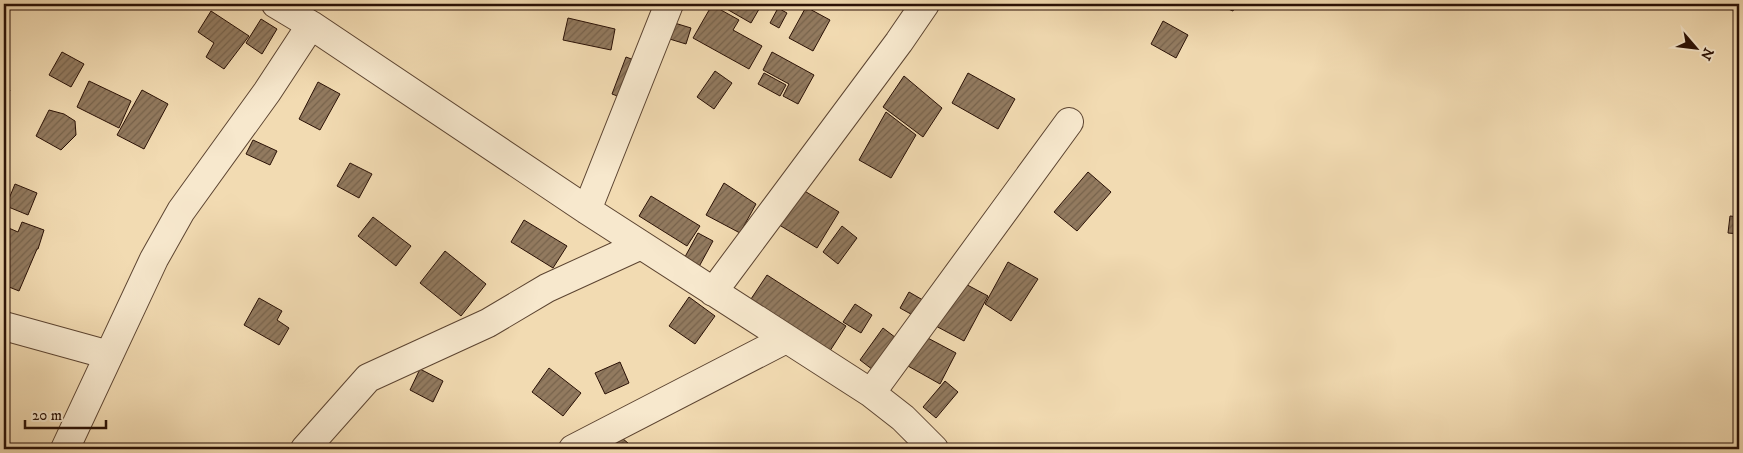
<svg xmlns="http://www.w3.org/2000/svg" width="1743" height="453" font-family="'IM FELL DW Pica',serif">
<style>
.building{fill:url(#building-hatch);stroke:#2a1106}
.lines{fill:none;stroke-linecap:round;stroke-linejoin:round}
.minor-casing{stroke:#5c4431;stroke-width:30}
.minor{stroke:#f7e8cd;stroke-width:28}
</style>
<defs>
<pattern id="building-hatch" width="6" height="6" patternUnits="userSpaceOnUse" patternTransform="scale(1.25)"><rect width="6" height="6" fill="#927a5f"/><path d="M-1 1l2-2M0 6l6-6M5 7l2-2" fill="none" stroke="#77634c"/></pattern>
</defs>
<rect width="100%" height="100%" fill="#f2dbb2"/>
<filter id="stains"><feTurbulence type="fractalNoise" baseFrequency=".004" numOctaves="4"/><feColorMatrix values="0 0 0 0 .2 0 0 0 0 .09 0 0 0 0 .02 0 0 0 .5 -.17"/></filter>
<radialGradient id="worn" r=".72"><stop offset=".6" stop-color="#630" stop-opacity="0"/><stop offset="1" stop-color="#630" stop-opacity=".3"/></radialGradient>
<path class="building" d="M718 4H762L751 23Z
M1216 4H1236L1233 11Z
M712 5 739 20 733 30 762 46 749 69 693 38Z
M806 7 830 20 813 51 789 38Z
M778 8 787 13 779 28 770 23Z
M211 11 249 36 224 69 206 57 214 43 198 32Z
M568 18 615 29 611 50 563 40Z
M261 19 277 29 262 54 246 43Z
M668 21 691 28 686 44 663 37Z
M1163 21 1188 35 1176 58 1151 44Z
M62 52 84 64 71 87 49 75Z
M772 52 814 75 798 104 783 96 789 84 763 70Z
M626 57 642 63 628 100 612 94Z
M715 71 732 83 714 109 697 97Z
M764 73 786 85 780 96 758 84Z
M968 73 1015 99 998 129 952 103Z
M904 76 942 108 923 137 883 107Z
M89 81 131 101 119 128 77 107Z
M318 82 340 94 320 130 299 119Z
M4 86 10 90 4 101Z
M142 90 168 104 144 149 117 135Z
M49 110 64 114 75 121 76 135 61 150 36 136Z
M886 112 916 135 891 178 859 160Z
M253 140 277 151 270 165 246 154Z
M350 163 372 174 359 198 337 186Z
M1088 172 1111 192 1077 231 1054 212Z
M724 183 756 204 740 233 706 215Z
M15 184 37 193 28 215 6 206Z
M798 187 839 212 817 248 776 223Z
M651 196 700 226 687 246 639 216Z
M1730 216 1739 217V234L1728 233Z
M373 217 411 246 396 266 358 236Z
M524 220 567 246 553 268 511 242Z
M22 222 44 230 38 249H37L19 291 4 285V226L18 232Z
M842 226 857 238 838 264 823 252Z
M698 233 713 241 695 274 680 266Z
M445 251 486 284 461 316 420 283Z
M1008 262 1038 279 1011 321 985 304Z
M767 275 846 326 826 357 747 305Z
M958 280 988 296 964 341 934 325Z
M909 292 928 303 918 318 900 308Z
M689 297 715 316 695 344 669 326Z
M259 298 282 311 277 320 289 328 279 345 244 325Z
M855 304 872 315 861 333 843 322Z
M883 328 900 341 877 373 860 360Z
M924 336 956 353 940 384 908 366Z
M620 362 629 383 605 394 595 373Z
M549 368 581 393 563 416 532 392Z
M420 369 443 381 433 402 410 390Z
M945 381 958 392 936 418 923 407Z
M622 438 635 449H611Z"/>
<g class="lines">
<defs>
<path id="minor" d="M276 4 311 25 587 210 871 393 903 418 934 449
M587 210 669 4
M713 292 899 42 925 4
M4 326 109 355
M871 393 1069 122
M65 449 154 259 181 211 267 92 311 25
M305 449 368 378 488 323 547 288 641 245
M573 449 786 339"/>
</defs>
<use href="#minor" class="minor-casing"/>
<use href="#minor" class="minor"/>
</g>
<rect width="1743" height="453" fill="none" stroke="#f2dbb2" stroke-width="20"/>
<rect x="5" y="5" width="1733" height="443" fill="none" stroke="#2a1106" stroke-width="2.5"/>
<rect x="10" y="10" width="1723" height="433" fill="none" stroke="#2a1106"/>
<g transform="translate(1696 48) rotate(118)" stroke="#f7e8cd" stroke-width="4" paint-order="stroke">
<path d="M0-4L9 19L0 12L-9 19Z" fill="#2a1106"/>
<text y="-8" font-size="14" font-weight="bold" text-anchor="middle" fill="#2a1106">N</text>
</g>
<path d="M25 420v8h81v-8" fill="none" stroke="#2a1106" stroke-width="2.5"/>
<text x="32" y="420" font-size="15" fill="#2a1106" stroke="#f7e8cd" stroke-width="4" paint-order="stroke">20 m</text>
<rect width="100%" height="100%" filter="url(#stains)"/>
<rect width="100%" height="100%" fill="url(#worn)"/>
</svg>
